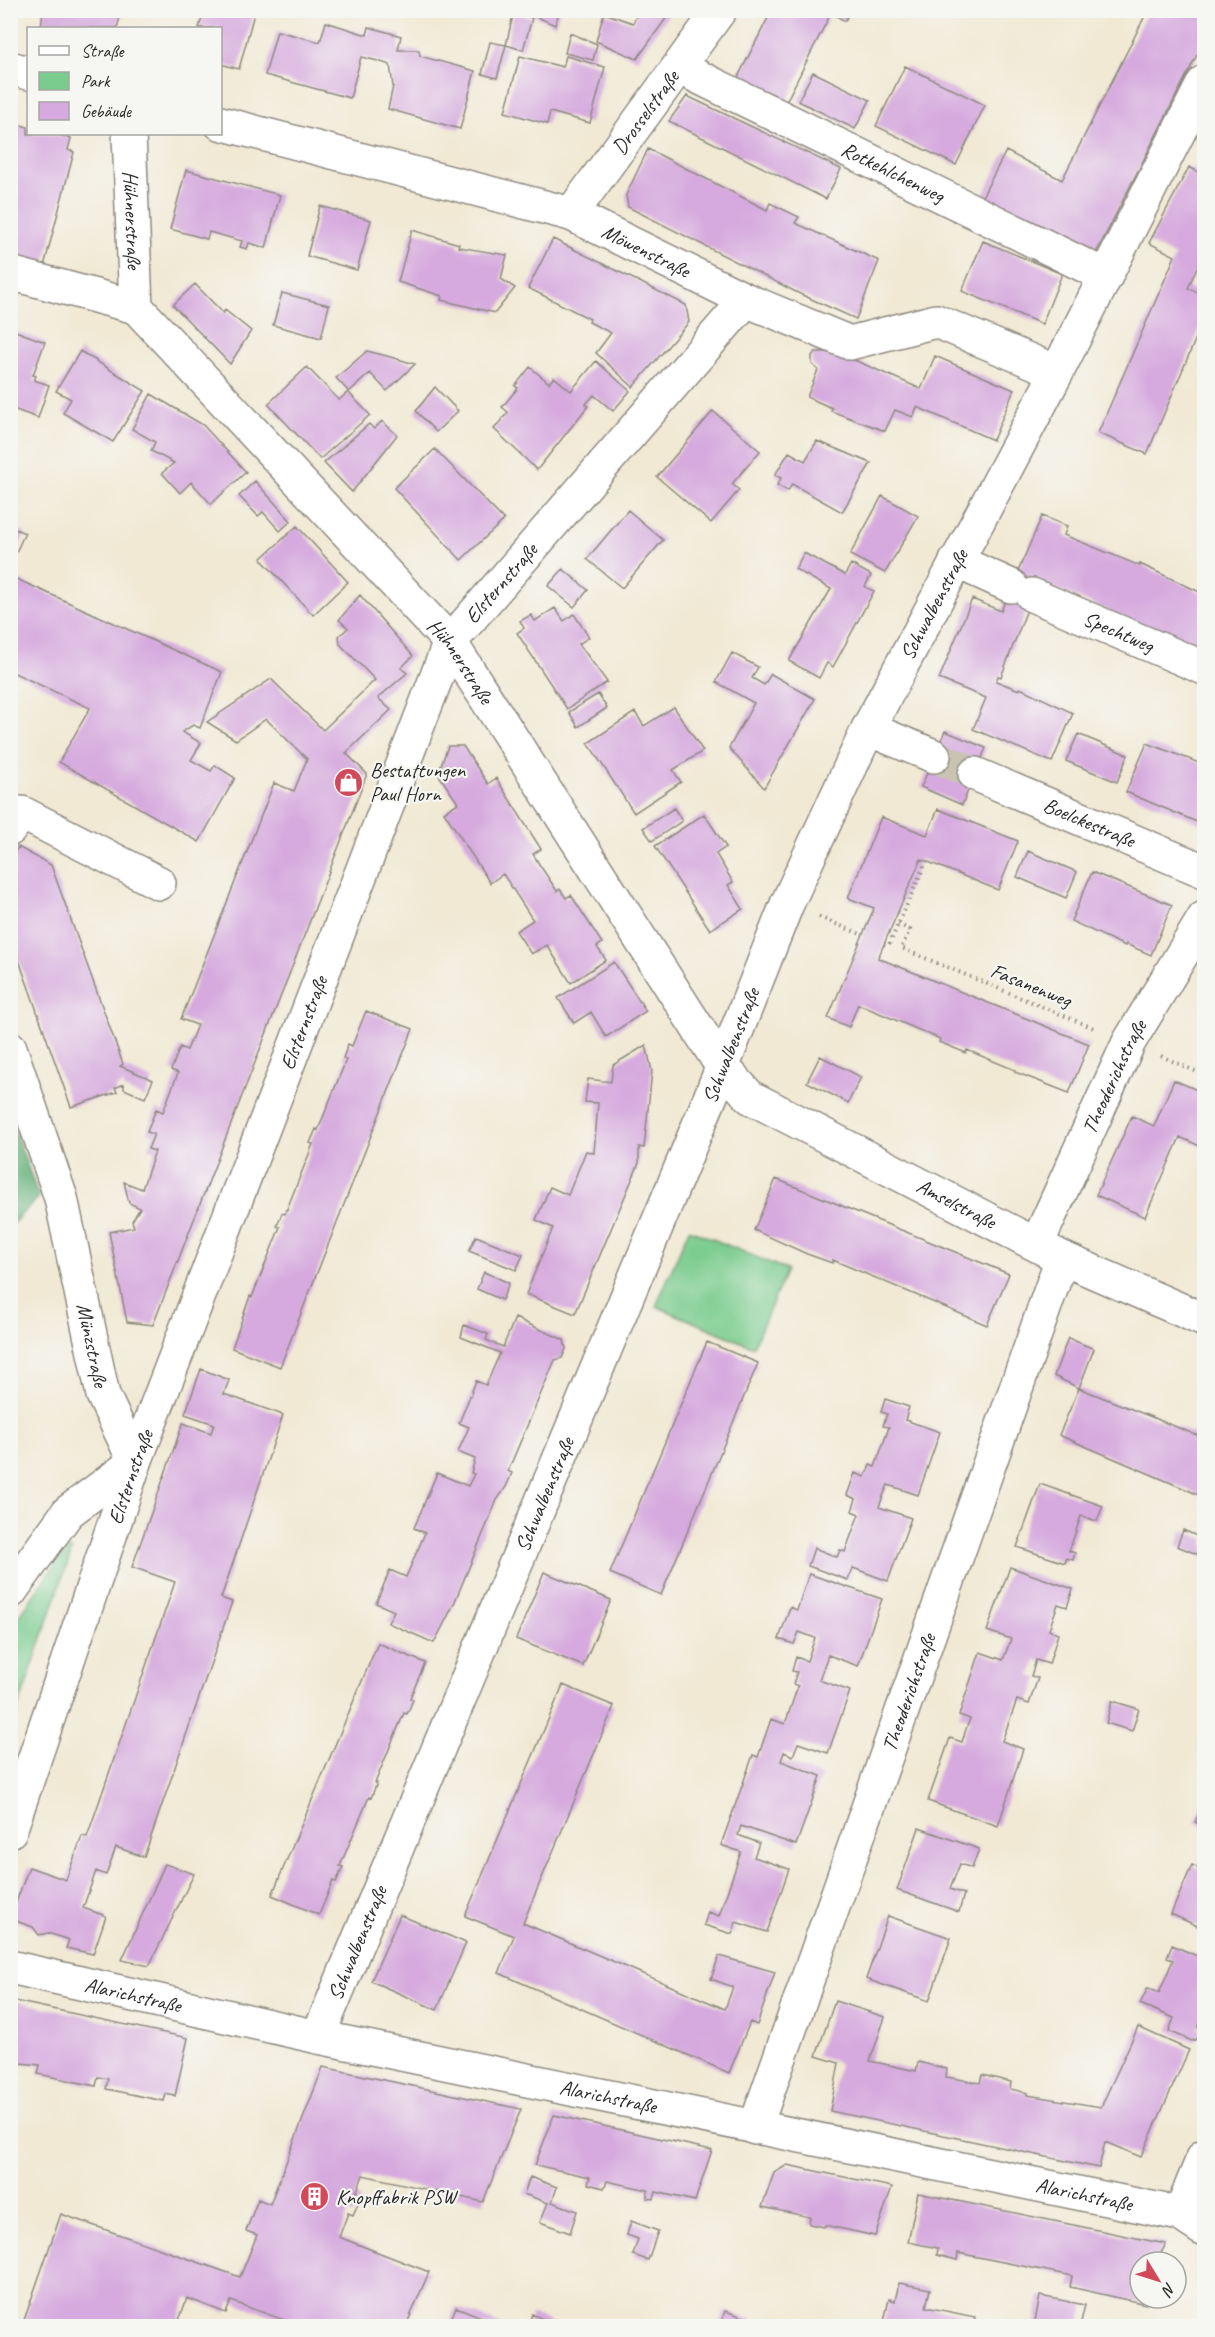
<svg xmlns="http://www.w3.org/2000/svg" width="1215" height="2337" font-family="Caveat,sans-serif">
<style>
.green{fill:#7acc8e;stroke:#527c5c;stroke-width:1.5}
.forest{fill:#63b079;stroke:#476e52;stroke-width:1.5}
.building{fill:#d6aade}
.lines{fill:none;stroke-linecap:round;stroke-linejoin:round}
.minor-tunnel{stroke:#c9c3b2;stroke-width:33;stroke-dasharray:33 16;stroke-linecap:butt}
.minor-casing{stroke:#8e8a80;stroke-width:36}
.path{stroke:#8e8a80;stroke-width:4;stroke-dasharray:1.5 4.5;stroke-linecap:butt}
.minor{stroke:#fff;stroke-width:33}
.labels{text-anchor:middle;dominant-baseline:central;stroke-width:4.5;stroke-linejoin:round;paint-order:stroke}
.street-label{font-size:21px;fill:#2b2b2b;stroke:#f6f6f2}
.poi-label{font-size:21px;fill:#2b2b2b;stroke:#f6f6f2;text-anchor:start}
</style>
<rect width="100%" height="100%" fill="#f6f6f2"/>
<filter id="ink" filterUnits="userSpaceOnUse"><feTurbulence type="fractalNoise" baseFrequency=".0167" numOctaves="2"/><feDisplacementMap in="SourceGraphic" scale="12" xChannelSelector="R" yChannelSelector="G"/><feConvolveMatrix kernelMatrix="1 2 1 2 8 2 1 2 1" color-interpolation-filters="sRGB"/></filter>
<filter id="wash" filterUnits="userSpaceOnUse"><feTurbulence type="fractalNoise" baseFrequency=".008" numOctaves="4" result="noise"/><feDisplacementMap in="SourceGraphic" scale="24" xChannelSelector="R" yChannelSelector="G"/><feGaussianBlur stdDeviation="1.35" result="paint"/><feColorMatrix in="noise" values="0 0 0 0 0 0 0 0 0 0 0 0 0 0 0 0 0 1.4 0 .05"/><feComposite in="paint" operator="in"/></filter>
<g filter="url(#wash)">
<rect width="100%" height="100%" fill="#f1e9d4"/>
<path class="green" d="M689 1229 787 1270 753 1347 656 1306Z
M66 1549 72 1550 11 1729V1628Z"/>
<path class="forest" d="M10 1118 39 1197 11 1225H10Z"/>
<g id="blocks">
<path class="building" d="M43 10H122L117 28H41Z
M204 10H255L239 69 220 64V28H199Z
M521 10H560L555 25Z
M639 10H672L637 59 596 41 604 13 633 23Z
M772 10H850L845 21 831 13 784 106 736 81Z
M1148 10H1204V41L1093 259 980 201 1006 151 1062 180Z
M514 11 532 18 523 50 506 45Z
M326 22 367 35 369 27 401 36 398 50H419L420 56 475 71 460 129 388 109 393 86 390 65 378 61 361 57 350 98 265 75 277 31 320 42Z
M570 33 597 44 593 60 565 53Z
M490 42 506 45 497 78 482 74Z
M520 56 563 67 566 56 605 67 590 123 550 112 547 124 505 112Z
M905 66 985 105 956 165 876 126Z
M813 72 870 100 855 129 798 101Z
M687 96 841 169 826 199 669 121Z
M10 122 28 127V134H54L71 138 68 150 74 152 44 266 10 258Z
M648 149 767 210 770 203 799 217 795 223 879 261 856 319 800 294 628 207 626 195Z
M1189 167 1204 175V251L1188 288 1204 295V319L1147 454 1098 433 1175 256 1149 243Z
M186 170 280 195 266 248 249 243 247 249 240 247 242 241 209 232 207 239 170 229Z
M320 206 371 220 357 270 307 256Z
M412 230 459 244 458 247 507 255 501 279 515 288 495 313 441 300 442 296 398 282Z
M553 239 686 305 689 322 633 387 596 353 611 333 589 322 590 319 528 288Z
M983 241 1062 274 1042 324 962 291Z
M195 284 223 313 225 310 251 331 230 364 173 305Z
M282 293 329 305 321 338 273 325Z
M10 329 45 342 33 375 36 376 34 380 49 385 38 418 10 408Z
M829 349 921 389 935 356 1014 390 993 440 917 407 913 417 895 410 885 431 831 411 832 408 807 397 818 370 812 364V356L815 352H827Z
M80 351 145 391 113 442 63 413 71 399 56 391Z
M367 351 387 356 415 364 387 391 370 373 349 392 336 378Z
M596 361 630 391 613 411 594 395 586 404 588 406 537 470 494 429 508 412 502 407 518 388 515 386 530 367 549 383 554 377 571 391Z
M307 367 339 400 348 392 370 415 320 459 268 404Z
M435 387 458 411 436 432 416 411Z
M151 394 203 425 246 472 211 504 191 482 180 493 162 473 174 463 151 451 155 442 132 429Z
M713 411 760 451 732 484 739 490 711 523 657 477Z
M382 421 397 435 352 492 324 463 369 424 374 429Z
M817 441 871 463 842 512 792 484 788 491 777 485 781 478 775 475 789 452 805 461Z
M435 449 504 520 461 560 394 488Z
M255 481 291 521 280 531 263 512 258 516 239 496Z
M882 496 918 516 885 573 850 555Z
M628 510 663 540 622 588 587 559Z
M1042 516 1067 526 1064 535 1140 566V564L1204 594V652L1038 581 1001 677 998 676 996 681 1019 690 1020 688 1073 713 1052 762 973 729 986 698 939 679 972 599 1001 611Z
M297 526 348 582 313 615 261 559Z
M10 527 25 533 10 565Z
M804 553 845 575 851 564 871 575 865 587 874 591 833 667 827 663 819 678 789 661 831 589 795 569Z
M563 569 588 590 574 607 548 586Z
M10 576 222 672 200 728 193 725 182 732 201 743 191 760 211 771 215 765 235 778 199 842 59 762 90 708 10 671Z
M360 595 413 656 401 668 407 673 378 698 391 710 346 753 367 774 153 1325 127 1322 109 1232 134 1227 132 1221 140 1208 129 1203 124 1182 142 1189 155 1151 148 1149 154 1134 147 1132 156 1109 163 1112 178 1073 171 1070 180 1047 187 1050 197 1025 181 1019 274 783 294 791 307 759 266 719 236 740 207 722 271 679 323 730 375 680 340 644 339 636 348 628 339 620Z
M555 608 564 621 574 614 589 637 579 644 607 682 567 709 517 633 524 628 520 621 531 615 535 621Z
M732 653 758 667 752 678 764 685 771 674 815 699 764 788 729 748 754 703 716 682Z
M598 694 607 708 578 727 569 712Z
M674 707 703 751 673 770 681 782 634 813 588 743 635 712 644 726Z
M945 731 986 748 962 805 921 787Z
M1078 734 1128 755 1117 782 1066 761Z
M1147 743 1202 764 1204 768V825L1126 792Z
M448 746H463L488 784 496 778 541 849 533 854 539 864 557 891 560 889 566 898 571 895 602 943 597 947 606 960 571 983 547 945 531 954 516 931 533 920 503 874 490 883 444 812 458 803 438 774Z
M674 808 682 821 652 841 643 828Z
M938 809 1018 841 998 890 921 859 878 958 1089 1044 1069 1093 1015 1072V1070L967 1050 966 1053 939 1042 940 1039 858 1004 849 1027 828 1018 874 908 848 898 881 817 927 835Z
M704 814 726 847 716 854 733 882 728 885 743 909 710 930 655 846Z
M18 847 51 865 123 1064 120 1066 153 1080 145 1098 124 1089V1084L115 1088 117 1092 71 1107 10 935V860Z
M1028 851 1077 872 1066 898 1017 877Z
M1092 872 1172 905 1151 955 1126 944 1125 946 1071 921Z
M614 962 646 1011 606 1037 591 1012 574 1023 558 998Z
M366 1011 413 1029 280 1367 232 1348 250 1296 252 1297 280 1227 277 1226 282 1213 285 1214 313 1144 310 1143 316 1129 318 1130 346 1060 343 1058 348 1044 352 1046Z
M646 1045 652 1071 644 1148 639 1147V1163L575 1314 526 1294 553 1228 536 1220 550 1187 568 1195 586 1151 594 1153 598 1103 585 1102 588 1079 611 1082 613 1065Z
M820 1056 861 1077 848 1103 807 1082Z
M1174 1080 1204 1093V1148L1180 1137 1145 1217 1096 1195 1132 1116 1154 1126Z
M776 1179 1009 1274 987 1325 833 1260 832 1263 807 1254 754 1230Z
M476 1236 523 1255 516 1270 469 1251Z
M484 1272 509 1283 502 1300 477 1289Z
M515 1318 564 1340 566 1349 562 1358 555 1360 508 1471 512 1473 506 1487 497 1500 453 1606 434 1643 388 1623 394 1611 376 1603 390 1570 406 1577 425 1533 414 1528 437 1473 468 1486 474 1474 471 1473 475 1459 458 1452 469 1427 459 1423 476 1381 486 1385 500 1353 461 1337 464 1325 488 1334 486 1340 503 1347Z
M1068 1338 1094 1349 1079 1388 1204 1438V1497L1059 1435 1079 1388 1054 1376Z
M707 1342 758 1363 661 1595 610 1573Z
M201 1369 229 1380 224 1394 283 1415 221 1598 232 1602 144 1857 116 1847 106 1875 96 1871 90 1888 83 1908 106 1916 93 1954 66 1948 69 1940 48 1933 39 1935 33 1927 10 1919 29 1867 66 1880 82 1836 87 1837 175 1582 132 1567 183 1423 211 1433 214 1424 185 1414Z
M885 1399 909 1407 905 1420 940 1432 918 1495 888 1485 883 1496 879 1507 911 1518 888 1581 853 1568 848 1580 808 1566 814 1548 837 1557 840 1550 845 1552 859 1514 852 1511 856 1499 847 1495 855 1473 865 1477 870 1465 875 1467 889 1427 883 1426 887 1414 881 1412Z
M1040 1484 1103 1506 1097 1521 1081 1516 1069 1551 1075 1553 1073 1560 1067 1558 1065 1563 1017 1547Z
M1183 1530 1204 1539V1557L1177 1546Z
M1010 1567 1073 1589 1067 1607 1058 1604 1053 1618 1049 1630 1058 1634 1049 1664 1036 1660 1031 1676 1038 1678 1029 1704 1017 1700 1002 1741 1023 1749 998 1826 928 1801 950 1738 962 1742 966 1729 970 1719 959 1715 980 1652 1003 1660 1011 1639 987 1631Z
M544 1572 611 1600 583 1666 516 1639Z
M809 1574 882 1599 858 1666 828 1655 819 1680 850 1691 828 1753 798 1743 793 1756 784 1752 781 1761 821 1776 796 1845 741 1826 738 1835 759 1843 754 1857 789 1869 767 1932 736 1922 732 1934 704 1925 708 1912 719 1916 741 1852 721 1845 753 1755 758 1757 771 1719 785 1724 798 1686 793 1684 797 1672 792 1671 796 1657 807 1661 815 1638 799 1632 794 1644 779 1639 790 1607 797 1610Z
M378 1643 425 1663 410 1698 413 1700 407 1714 404 1713 375 1783H377L371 1798 369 1797 340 1866 343 1867 336 1882 333 1881 319 1915 272 1895Z
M563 1685 614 1706 523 1923 725 2009 733 1987 711 1979 719 1956 775 1972 757 2025 750 2022 729 2073 499 1973 514 1936 465 1916Z
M1112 1701 1139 1709 1132 1731 1106 1723Z
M1204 1802V1826L1195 1822Z
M919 1828 979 1849 972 1868 960 1864 950 1889 964 1894 959 1912 897 1890Z
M1204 1856V1929L1171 1914 1192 1865 1199 1868Z
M165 1864 194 1874 149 1966 122 1960Z
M400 1915 466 1943 437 2010 371 1981Z
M888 1916 951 1938 929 2001 866 1979Z
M1172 1945 1204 1959V2012L1198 2028 1200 2031 1197 2039 1192 2041 1169 2031 1174 2018 1140 2004 1148 1988 1159 1993 1173 1960 1167 1958Z
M10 2000 188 2038 175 2096 166 2094 164 2101 106 2089 108 2079 98 2077 96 2086 38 2074 40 2065 10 2062Z
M835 2001 885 2017 870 2061 916 2071 918 2062 947 2069 946 2077 980 2083 982 2075 1011 2082 1010 2089 1028 2093 1027 2095 1101 2107 1138 2027 1189 2050 1141 2157 1105 2142 1099 2168 830 2111 839 2063 816 2056Z
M323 2067 521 2109 483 2202 363 2175 355 2196 360 2199 353 2215 348 2213 339 2237 429 2272 406 2326H301L231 2301 226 2313 187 2298 177 2326H22L61 2214 240 2277 257 2235 246 2231 258 2199 270 2204Z
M554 2115 712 2150 695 2201 656 2192 654 2199 647 2198 648 2190 607 2181 604 2188 588 2184 590 2177 535 2165Z
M787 2165 892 2187 875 2236 825 2225 824 2227 809 2224 810 2217 762 2207 774 2173Z
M530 2177 557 2187 552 2202 577 2211 570 2233 540 2222 548 2203 524 2194Z
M918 2193 1166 2244 1156 2262H1140V2298H1147L1146 2304 1070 2287 1072 2276 958 2253 957 2260 937 2255 938 2248 908 2242Z
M631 2221 658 2231 648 2260 633 2255 638 2239 627 2235Z
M899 2283 930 2289 926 2307 975 2317 973 2326H883L889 2299 895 2301Z
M1040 2296 1085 2305 1080 2326H1034Z
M456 2307 504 2326H448Z
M725 2311 752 2320 750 2326H720Z
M532 2314 550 2322 548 2326H528Z"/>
</g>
</g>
<g filter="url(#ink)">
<use href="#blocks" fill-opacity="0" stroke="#8e8a80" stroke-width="1.5"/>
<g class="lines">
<path class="minor-tunnel" d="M934 756 975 774"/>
<defs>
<g id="minor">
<path d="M10 68 28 73"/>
<path id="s1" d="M680 68 1106 276"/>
<path id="s2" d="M220 123 571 214 746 300 850 343 936 321 1057 372"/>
<path id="s3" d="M129 134 136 307 450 642 722 1066 750 1097 1062 1258 1204 1320"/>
<path id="s4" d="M571 214 720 10"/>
<path d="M10 273 136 307"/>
<path d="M956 561 1011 586"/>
<path id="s5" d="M1032 595 1204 668"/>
<path d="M868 729 934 756"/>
<path id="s6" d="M975 774 1204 871"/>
<path d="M10 829 22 813 159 883"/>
<path id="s7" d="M10 1048 61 1198 103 1395 135 1462"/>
<path id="s8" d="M1037 1244 1129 1042 1204 918"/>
<path d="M10 1592 68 1512 135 1462"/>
<path id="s9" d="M10 1831 135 1462 450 642 746 300"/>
<path id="s10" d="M10 1967 318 2037 1180 2214 1204 2230"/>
<path id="s11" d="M318 2037 710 1098 787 904 868 729 1057 372 1204 82"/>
<path id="s12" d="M755 2128 1062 1258"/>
<path d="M1180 2214 1204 2156"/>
</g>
</defs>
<use href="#minor" class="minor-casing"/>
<path class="path" d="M819 917 863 935
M898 924 910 930 901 948 1096 1029
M884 944 889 945 925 864
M1161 1056 1204 1075"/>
<use href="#minor" class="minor"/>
</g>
</g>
<defs>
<symbol id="shop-disc" viewBox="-11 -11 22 22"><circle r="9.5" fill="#d1495b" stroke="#f6f6f2"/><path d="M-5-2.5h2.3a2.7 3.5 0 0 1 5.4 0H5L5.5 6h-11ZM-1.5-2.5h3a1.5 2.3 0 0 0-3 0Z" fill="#fff"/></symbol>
<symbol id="building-disc" viewBox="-11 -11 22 22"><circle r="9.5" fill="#d1495b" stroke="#f6f6f2"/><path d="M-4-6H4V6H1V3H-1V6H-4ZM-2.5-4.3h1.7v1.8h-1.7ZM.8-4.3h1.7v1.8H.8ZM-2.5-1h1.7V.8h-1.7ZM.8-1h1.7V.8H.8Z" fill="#fff"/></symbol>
</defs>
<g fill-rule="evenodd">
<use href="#shop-disc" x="332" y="766" width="33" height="33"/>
<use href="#building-disc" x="298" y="2180" width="33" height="33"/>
</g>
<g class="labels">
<g class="street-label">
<text stroke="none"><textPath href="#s4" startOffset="126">Drosselstraße</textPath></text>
<text stroke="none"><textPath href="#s1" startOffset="237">Rotkehlchenweg</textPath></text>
<text stroke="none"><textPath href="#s3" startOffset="86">Hühnerstraße</textPath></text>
<text stroke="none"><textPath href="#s2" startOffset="446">Möwenstraße</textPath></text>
<text stroke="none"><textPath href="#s9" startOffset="1346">Elsternstraße</textPath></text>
<text stroke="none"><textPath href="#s11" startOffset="1560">Schwalbenstraße</textPath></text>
<text stroke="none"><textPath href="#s5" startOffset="94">Spechtweg</textPath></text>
<text stroke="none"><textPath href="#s3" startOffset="654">Hühnerstraße</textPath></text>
<text stroke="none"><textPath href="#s6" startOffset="124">Boelckestraße</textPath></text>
<text transform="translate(1031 985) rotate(22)">Fasanenweg</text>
<text stroke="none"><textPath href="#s9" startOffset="860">Elsternstraße</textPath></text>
<text stroke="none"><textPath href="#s11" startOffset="1074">Schwalbenstraße</textPath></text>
<text stroke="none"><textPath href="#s8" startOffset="184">Theoderichstraße</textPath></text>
<text stroke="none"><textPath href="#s3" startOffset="1410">Amselstraße</textPath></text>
<text stroke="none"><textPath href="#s7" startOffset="309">Münzstraße</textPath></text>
<text stroke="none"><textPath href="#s9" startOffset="374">Elsternstraße</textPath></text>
<text stroke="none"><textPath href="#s11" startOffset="588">Schwalbenstraße</textPath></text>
<text stroke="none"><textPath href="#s12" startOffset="462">Theoderichstraße</textPath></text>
<text stroke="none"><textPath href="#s11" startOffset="102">Schwalbenstraße</textPath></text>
<text stroke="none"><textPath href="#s10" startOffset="126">Alarichstraße</textPath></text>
<text stroke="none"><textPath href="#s10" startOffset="612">Alarichstraße</textPath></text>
<text stroke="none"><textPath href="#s10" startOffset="1098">Alarichstraße</textPath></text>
</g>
<g class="poi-label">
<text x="370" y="770">Bestattungen<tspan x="370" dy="24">Paul Horn</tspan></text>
<text x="336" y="2197">Knopffabrik PSW</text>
</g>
</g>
<rect width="1215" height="2337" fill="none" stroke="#f6f6f2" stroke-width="36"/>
<rect x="27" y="27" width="195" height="108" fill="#f6f6f2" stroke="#a5a5a2" stroke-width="1.5"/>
<rect x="39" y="46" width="30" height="9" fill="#ffffff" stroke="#a5a5a2" stroke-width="1.5"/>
<text x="81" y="57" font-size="18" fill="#2b2b2b">Straße</text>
<rect x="39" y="72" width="30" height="18" fill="#7acc8e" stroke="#a5a5a2" stroke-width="1.5"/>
<text x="81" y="87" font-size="18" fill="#2b2b2b">Park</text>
<rect x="39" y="102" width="30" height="18" fill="#d6aade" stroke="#a5a5a2" stroke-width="1.5"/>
<text x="81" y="117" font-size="18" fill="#2b2b2b">Gebäude</text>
<g transform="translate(1158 2280) rotate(128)"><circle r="28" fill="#f6f6f2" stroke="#a5a5a2" stroke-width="1.5"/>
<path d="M0-4.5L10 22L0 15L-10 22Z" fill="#d1495b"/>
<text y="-9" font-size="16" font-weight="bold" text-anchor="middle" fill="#2b2b2b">N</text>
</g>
</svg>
